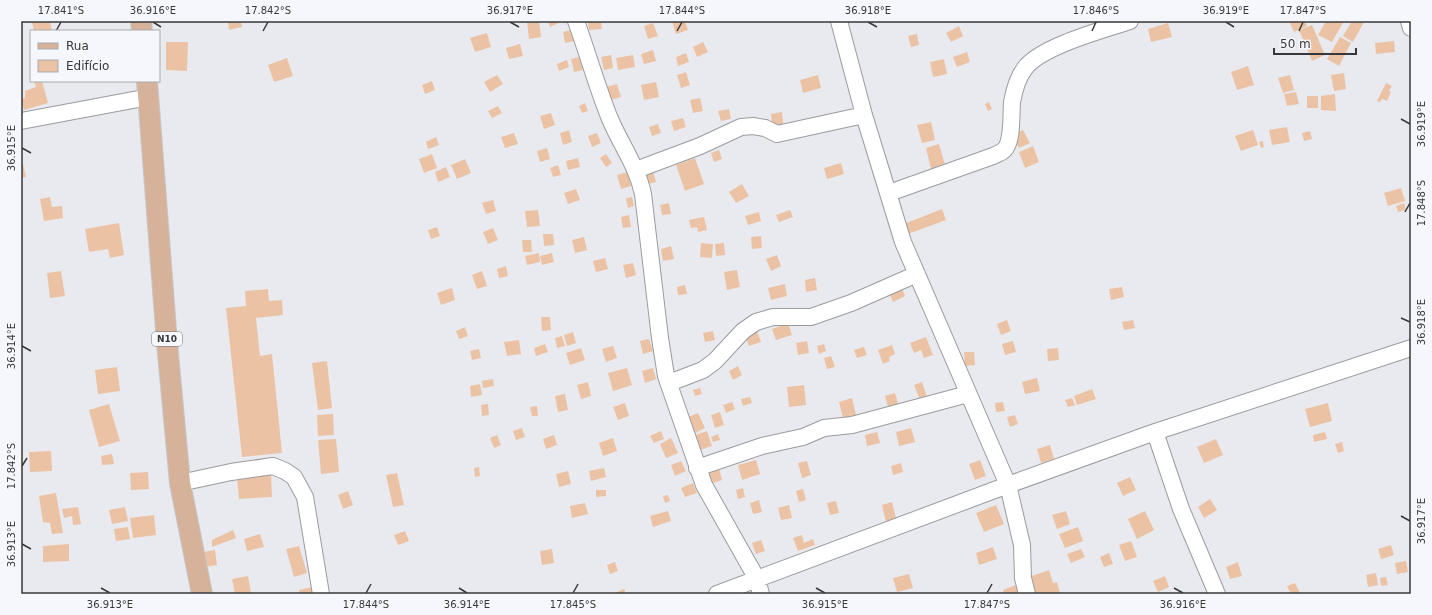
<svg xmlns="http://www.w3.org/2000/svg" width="1432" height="615" font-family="'DejaVu Sans',sans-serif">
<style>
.building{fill:#ebc3a4}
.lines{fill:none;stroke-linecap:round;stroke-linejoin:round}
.minor-casing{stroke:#9a9b9f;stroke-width:18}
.major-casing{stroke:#c7c7c8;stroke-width:22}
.minor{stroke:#fff;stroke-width:16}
.major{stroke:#d7b29b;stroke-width:20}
.ticks{fill:none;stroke:#373839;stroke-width:1.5}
.labels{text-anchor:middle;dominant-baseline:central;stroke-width:4;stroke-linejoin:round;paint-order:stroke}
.shield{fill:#f6f7fc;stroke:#707174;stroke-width:1}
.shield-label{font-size:9px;font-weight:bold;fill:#373839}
.neatline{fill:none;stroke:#373839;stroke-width:1.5}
.ticks-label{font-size:10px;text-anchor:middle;fill:#373839}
</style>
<rect width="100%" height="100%" fill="#e9eaef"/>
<path class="building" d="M38 21H50L52 31H34L32 22Z
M228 21H241L242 27 229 30Z
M539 21 541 37 529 39 527 22Z
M548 21H558L559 23 550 27Z
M601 21 602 29 589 30 588 22Z
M672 21H685L688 30 676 34Z
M1289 21H1305L1307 26 1294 32Z
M1326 21H1344L1332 42 1318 35Z
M1352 21 1364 22 1353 42 1343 36Z
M653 23 658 36 648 39 644 26Z
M1168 23 1172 37 1151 42 1148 29Z
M1312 25 1325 55 1312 61 1299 30Z
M959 26 963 36 951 42 946 33Z
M571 30 574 41 565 43 563 32Z
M487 33 491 47 475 52 470 38Z
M917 34 919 45 911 47 908 36Z
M1340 37 1351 43 1339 66 1327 59Z
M1394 41 1395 52 1376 54 1375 43Z
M166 42H188L187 71 166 70Z
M703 42 708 52 697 57 693 47Z
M520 44 523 56 509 59 506 48Z
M653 50 656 61 644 64 641 54Z
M967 52 970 62 957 67 953 57Z
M686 53 689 62 678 66 676 57Z
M611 55 613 68 604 70 601 57Z
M633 55 635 67 618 70 616 58Z
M579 57 583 70 574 72 571 59Z
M287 58 293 76 274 82 268 65Z
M944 59 947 74 933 77 930 62Z
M567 60 569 67 559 71 557 64Z
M1248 66 1254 85 1237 90 1231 72Z
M686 72 690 85 681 88 677 75Z
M1344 73 1346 89 1334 91 1331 75Z
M497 75 503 84 490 92 484 82Z
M818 75 821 88 803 93 800 80Z
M1290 75 1294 90 1283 93 1278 78Z
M34 81H42L48 103 24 110 21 99 25 98V91L36 87Z
M432 81 435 90 425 94 422 85Z
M656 82 659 97 644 100 641 85Z
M1386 83 1392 86 1389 91 1391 92 1387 101 1382 99 1380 102 1377 101Z
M617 84 621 97 607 101 603 88Z
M1296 92 1299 104 1287 106 1284 94Z
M1335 94 1336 111 1321 110V96Z
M1307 96H1318V108H1307Z
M700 98 703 111 693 113 690 100Z
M989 102 992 109 988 111 985 104Z
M585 103 588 111 582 113 579 106Z
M498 106 502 113 492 118 488 111Z
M729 109 731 119 721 121 718 111Z
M782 112 784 129 773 131 771 114Z
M551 113 555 125 544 129 540 116Z
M683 118 686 127 674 131 671 121Z
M931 122 935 140 922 143 917 125Z
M658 124 661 133 652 136 649 127Z
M1287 127 1290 142 1272 145 1269 130Z
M569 130 572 142 563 145 560 133Z
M1023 130 1030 143 1019 148 1013 135Z
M1253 130 1258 145 1241 151 1235 136Z
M1310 131 1312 139 1304 141 1302 133Z
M514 133 518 144 505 148 501 137Z
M597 133 601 143 592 147 588 136Z
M436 137 439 145 428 149 426 142Z
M1263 141 1264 147 1261 148 1259 142Z
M939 144 945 165 931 169 926 148Z
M1033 146 1039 162 1025 168 1019 152Z
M547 148 550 159 540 162 537 151Z
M719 150 722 159 714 162 711 153Z
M432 154 437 168 424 173 419 159Z
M606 154 612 163 606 167 600 158Z
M21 156 26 177 21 178Z
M578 158 580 167 568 170 566 161Z
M695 158 704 184 685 191 676 165Z
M465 159 471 173 457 179 451 165Z
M841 163 844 174 827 179 824 168Z
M558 165 561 175 553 177 550 168Z
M446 167 450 177 438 182 435 172Z
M652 168 656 182 648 184 644 170Z
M627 172 631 186 621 189 617 175Z
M742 184 749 196 736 203 729 192Z
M1401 188 1405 201 1388 206 1384 193Z
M576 189 580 200 568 204 564 193Z
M50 197 52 207 62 206 63 218 44 221 40 199Z
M632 197 634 206 628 208 626 198Z
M493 200 496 211 486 214 482 203Z
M669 203 671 214 662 215 660 205Z
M1404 203 1406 210 1398 212 1396 206Z
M942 209 946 220 908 234 904 224Z
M538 210 540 226 527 227 525 211Z
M790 210 793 217 779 222 776 215Z
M759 212 761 221 748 225 745 216Z
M629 215 631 227 623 228 621 217Z
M704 217 707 230 698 232 697 227 691 228 689 220Z
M119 223 124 255 110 258 108 249 89 252 85 229Z
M437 227 440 236 431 239 428 230Z
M493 228 498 240 488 244 483 232Z
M543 234H553L554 245 544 246Z
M761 236 762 248 752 249 751 237Z
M584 237 587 250 575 253 572 240Z
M522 240H531L532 252H523Z
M701 243 713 244 712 258 700 257Z
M724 243 725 255 716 256 715 244Z
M671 246 674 259 663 261 661 249Z
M539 253 540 262 527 265 525 256Z
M552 253 554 262 542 265 540 256Z
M777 255 781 266 771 271 766 259Z
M605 258 608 269 596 272 593 261Z
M633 263 636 275 626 278 623 265Z
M506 266 508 276 499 278 497 269Z
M737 270 740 287 727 290 724 272Z
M61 271 65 296 50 298 47 273Z
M482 271 487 286 477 289 472 275Z
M815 278 817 290 806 292 805 280Z
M785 284 787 296 771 300 768 288Z
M685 285 687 294 678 295 677 287Z
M901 286 905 296 893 302 888 291Z
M1122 287 1124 297 1111 300 1109 289Z
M452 288 455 300 441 305 437 293Z
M268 289 269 301 282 300 283 315 256 318 260 356 272 354 282 453 242 457 226 308 246 306 245 291Z
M541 317H550L551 330 542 331Z
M1007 320 1011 331 1001 335 997 324Z
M1133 320 1135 328 1124 330 1122 322Z
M788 323 792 335 776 340 772 329Z
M465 327 468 336 459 339 456 331Z
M713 331 715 340 705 342 703 333Z
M757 331 761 342 749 346 745 335Z
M573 332 576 343 567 346 564 335Z
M562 336 565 346 557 348 555 338Z
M926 337 933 355 924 358 921 350 914 353 910 343Z
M649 339 653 351 643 354 640 341Z
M519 340 521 354 507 356 504 342Z
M807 341 809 353 798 355 796 343Z
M1013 341 1016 352 1005 355 1002 344Z
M545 344 548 352 536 356 534 348Z
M824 344 826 351 819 354 817 346Z
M892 345 895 354 889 357 890 361 883 364 878 350Z
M613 346 617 358 606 362 602 349Z
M864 347 867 355 857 358 854 350Z
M581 348 585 360 570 365 566 353Z
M1058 348 1059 360 1048 361 1047 349Z
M479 349 481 358 472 360 470 351Z
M964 352H974L975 365 965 366Z
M831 356 835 367 827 369 824 358Z
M327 361 332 408 318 410 312 363Z
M738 366 742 375 733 380 729 371Z
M117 367 120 391 98 394 95 370Z
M627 368 632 385 613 391 608 373Z
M653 368 656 379 645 383 642 371Z
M1037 378 1040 391 1025 394 1022 382Z
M493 379 494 386 483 388 482 381Z
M588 382 591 396 581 399 577 385Z
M922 382 927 397 920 400 914 385Z
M480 384 482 395 471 397 470 386Z
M804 385 806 405 789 407 787 387Z
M700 388 702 394 695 396 693 390Z
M1092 389 1096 399 1077 405 1074 396Z
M895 393 899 407 889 410 885 396Z
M565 394 568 410 558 412 555 396Z
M750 397 752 403 743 406 741 399Z
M852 398 857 419 844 422 839 402Z
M1072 398 1075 405 1068 407 1065 400Z
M732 402 735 409 726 413 723 405Z
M1003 402 1005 411 996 412 995 403Z
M625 403 629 416 618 420 613 407Z
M1328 403 1332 421 1310 427 1305 409Z
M109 404 120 441 99 447 89 410Z
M488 404 489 415 482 416 481 405Z
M537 406 538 416H532L530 407Z
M720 412 724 425 715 428 711 415Z
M698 413 705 428 695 433 688 417Z
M333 414 334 435 318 436 317 415Z
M1015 415 1018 424 1010 427 1007 417Z
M522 428 525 437 516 440 513 431Z
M911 428 915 442 899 446 896 432Z
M661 431 664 439 654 443 650 436Z
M707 431 712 446 700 450 695 435Z
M877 432 880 443 867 446 865 435Z
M1325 432 1327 439 1314 442 1313 435Z
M718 434 720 440 713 442 711 437Z
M497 435 501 445 494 448 490 438Z
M554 435 557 445 546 449 543 439Z
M613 438 617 451 603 456 599 443Z
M671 438 678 453 666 458 660 444Z
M336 439 339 472 321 474 318 440Z
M1216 439 1223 455 1204 463 1197 447Z
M1342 442 1344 451 1338 453 1335 444Z
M1050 445 1054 459 1041 463 1037 449Z
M51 451 52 471 30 472 29 452Z
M112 454 114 464 102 465 101 456Z
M756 460 760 474 742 480 738 465Z
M980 460 986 476 975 480 969 464Z
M681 461 686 471 675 476 671 465Z
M807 461 811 475 802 478 798 463Z
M901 463 903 472 893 475 891 466Z
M479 467 480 476 475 477 474 468Z
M604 468 606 477 591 481 589 471Z
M719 468 722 480 710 484 707 471Z
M568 471 571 484 559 487 556 474Z
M148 472 149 489 131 490 130 473Z
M397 473 404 505 393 507 386 475Z
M271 475 272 497 239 499 237 477Z
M1130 477 1136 490 1123 496 1117 483Z
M693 483 697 493 685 497 681 488Z
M743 488 745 497 738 499 736 490Z
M803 489 806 500 799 502 796 491Z
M596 490H606V496L596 497Z
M348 491 353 505 343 509 338 495Z
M56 493 63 533 52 534 50 523 43 522 39 496Z
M668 495 670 501 665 503 663 496Z
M1210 499 1217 510 1204 518 1198 507Z
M759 500 762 512 753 514 750 503Z
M836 501 839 513 830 515 827 503Z
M892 502 896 519 886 522 882 505Z
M585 503 588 514 572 518 570 506Z
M789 505 792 518 781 520 778 508Z
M996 505 1004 524 984 532 976 513Z
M78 507 81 524 73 525 72 516 64 518 62 509Z
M125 507 128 521 112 524 109 510Z
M668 511 671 521 653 527 650 516Z
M1066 511 1070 524 1057 529 1052 515Z
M1145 511 1154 530 1137 539 1128 519Z
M154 515 156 535 133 538 130 518Z
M128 527 130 539 116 541 114 529Z
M1078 527 1083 541 1065 548 1059 534Z
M233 530 236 538 212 547V540Z
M405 531 409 541 398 545 394 535Z
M260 534 264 547 247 551 244 539Z
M802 535 804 543 813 539 815 545 798 551 793 538Z
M761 540 765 551 756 554 752 543Z
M1131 541 1137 557 1125 561 1119 545Z
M69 544V561L43 562V546Z
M1391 545 1394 555 1381 559 1378 549Z
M299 546 307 573 294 577 286 549Z
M993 547 997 559 979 565 976 553Z
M552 549 554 563 542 565 540 551Z
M1081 549 1085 557 1071 563 1067 554Z
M215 550 217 565 205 567 203 552Z
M1109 553 1113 564 1104 567 1100 557Z
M1406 561 1408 572 1397 574 1395 563Z
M615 562 618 571 610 574 607 565Z
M1238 562 1242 576 1230 579 1226 567Z
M1049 570 1053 583 1057 582 1060 593 1031 594 1026 578Z
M1376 573 1378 585 1368 587 1366 575Z
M909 574 913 588 897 592 893 578Z
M248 576 251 593 235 594 232 579Z
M1165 576 1169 587 1158 592 1153 581Z
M1386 577 1388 585 1381 586 1380 578Z
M1295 583 1300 593 1291 594 1287 586Z
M1016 585 1019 594H1004L1003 590Z
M312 587 314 594H300L299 590Z
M624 589 626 594H615V593Z"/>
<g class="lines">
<defs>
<path id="minor" d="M576 21C588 54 597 87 610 119 621 145 637 166 643 194L660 338 666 376 704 485 757 579 761 594
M839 21 864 115 903 242 1008 485 1022 545 1023 578 1027 594
M1409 21 1411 28
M21 121 149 97
M636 170 700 146 741 127 753 126 765 128 777 134 864 115
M889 193 993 156C997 154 1001 153 1004 150 1013 142 1011 114 1012 102 1014 91 1018 77 1025 68 1042 46 1103 30 1130 21
M669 383 703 370 715 361 743 331 756 322 773 317H811L851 303 917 274
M1155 432 1181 509 1217 594
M697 468 762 446 803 437 824 428 852 425 968 394
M180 483 231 472 273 466 285 471 294 477 305 497 321 594
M717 594 1008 485 1155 432 1411 348"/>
<path id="major" d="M141 21 142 31
M147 81 167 343 180 483 202 594"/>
</defs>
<use href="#minor" class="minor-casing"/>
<use href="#major" class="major-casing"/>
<use href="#minor" class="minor"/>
<use href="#major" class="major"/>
</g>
<path class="ticks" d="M153 22 161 27M510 22 519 27M868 22 877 27M1226 22 1234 27M56 31 61 22M263 31 268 22M677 31 682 22M1092 31 1096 22M1299 31 1303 22M1401 119 1410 124M22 148 31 153M1405 212 1410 203M1401 318 1410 322M22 346 31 351M22 466 27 458M1401 516 1410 521M22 544 31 549M101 588 110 593M459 588 467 593M816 588 825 593M1174 588 1183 593M366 593 371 584M573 593 578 584M987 593 992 584"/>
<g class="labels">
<rect class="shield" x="152" y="332" width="30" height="14" rx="3"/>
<g class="shield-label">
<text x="167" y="339">N10</text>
</g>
</g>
<rect width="1432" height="615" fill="none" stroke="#f6f7fc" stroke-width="44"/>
<rect x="30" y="30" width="130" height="52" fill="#f6f7fc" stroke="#aaabae"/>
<rect x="38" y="43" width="20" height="6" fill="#d7b29b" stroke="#aaabae"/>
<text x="66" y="50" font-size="12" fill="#373839">Rua</text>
<rect x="38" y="60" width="20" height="12" fill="#ebc3a4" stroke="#aaabae"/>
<text x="66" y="70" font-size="12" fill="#373839">Edifício</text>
<path d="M1274 48v6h82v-6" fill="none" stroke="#373839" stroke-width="2"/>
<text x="1280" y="48" font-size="12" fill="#373839" stroke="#f6f7fc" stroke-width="3" paint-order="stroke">50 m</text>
<rect x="22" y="22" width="1388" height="571" class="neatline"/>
<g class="ticks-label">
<text x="61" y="14">17.841°S</text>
<text x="153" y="14">36.916°E</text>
<text x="268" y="14">17.842°S</text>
<text x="510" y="14">36.917°E</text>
<text x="682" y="14">17.844°S</text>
<text x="868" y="14">36.918°E</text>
<text x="1096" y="14">17.846°S</text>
<text x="1226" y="14">36.919°E</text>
<text x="1303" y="14">17.847°S</text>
<text transform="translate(1421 124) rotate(-90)" y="4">36.919°E</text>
<text transform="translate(11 148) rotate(-90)" y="4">36.915°E</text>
<text transform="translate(1421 203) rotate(-90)" y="4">17.848°S</text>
<text transform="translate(1421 322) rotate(-90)" y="4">36.918°E</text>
<text transform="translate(11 346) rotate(-90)" y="4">36.914°E</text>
<text transform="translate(11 466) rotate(-90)" y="4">17.842°S</text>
<text transform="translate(1421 521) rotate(-90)" y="4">36.917°E</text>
<text transform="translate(11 544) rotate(-90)" y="4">36.913°E</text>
<text x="110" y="608">36.913°E</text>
<text x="366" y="608">17.844°S</text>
<text x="467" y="608">36.914°E</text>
<text x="573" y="608">17.845°S</text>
<text x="825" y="608">36.915°E</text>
<text x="987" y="608">17.847°S</text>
<text x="1183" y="608">36.916°E</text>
</g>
</svg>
